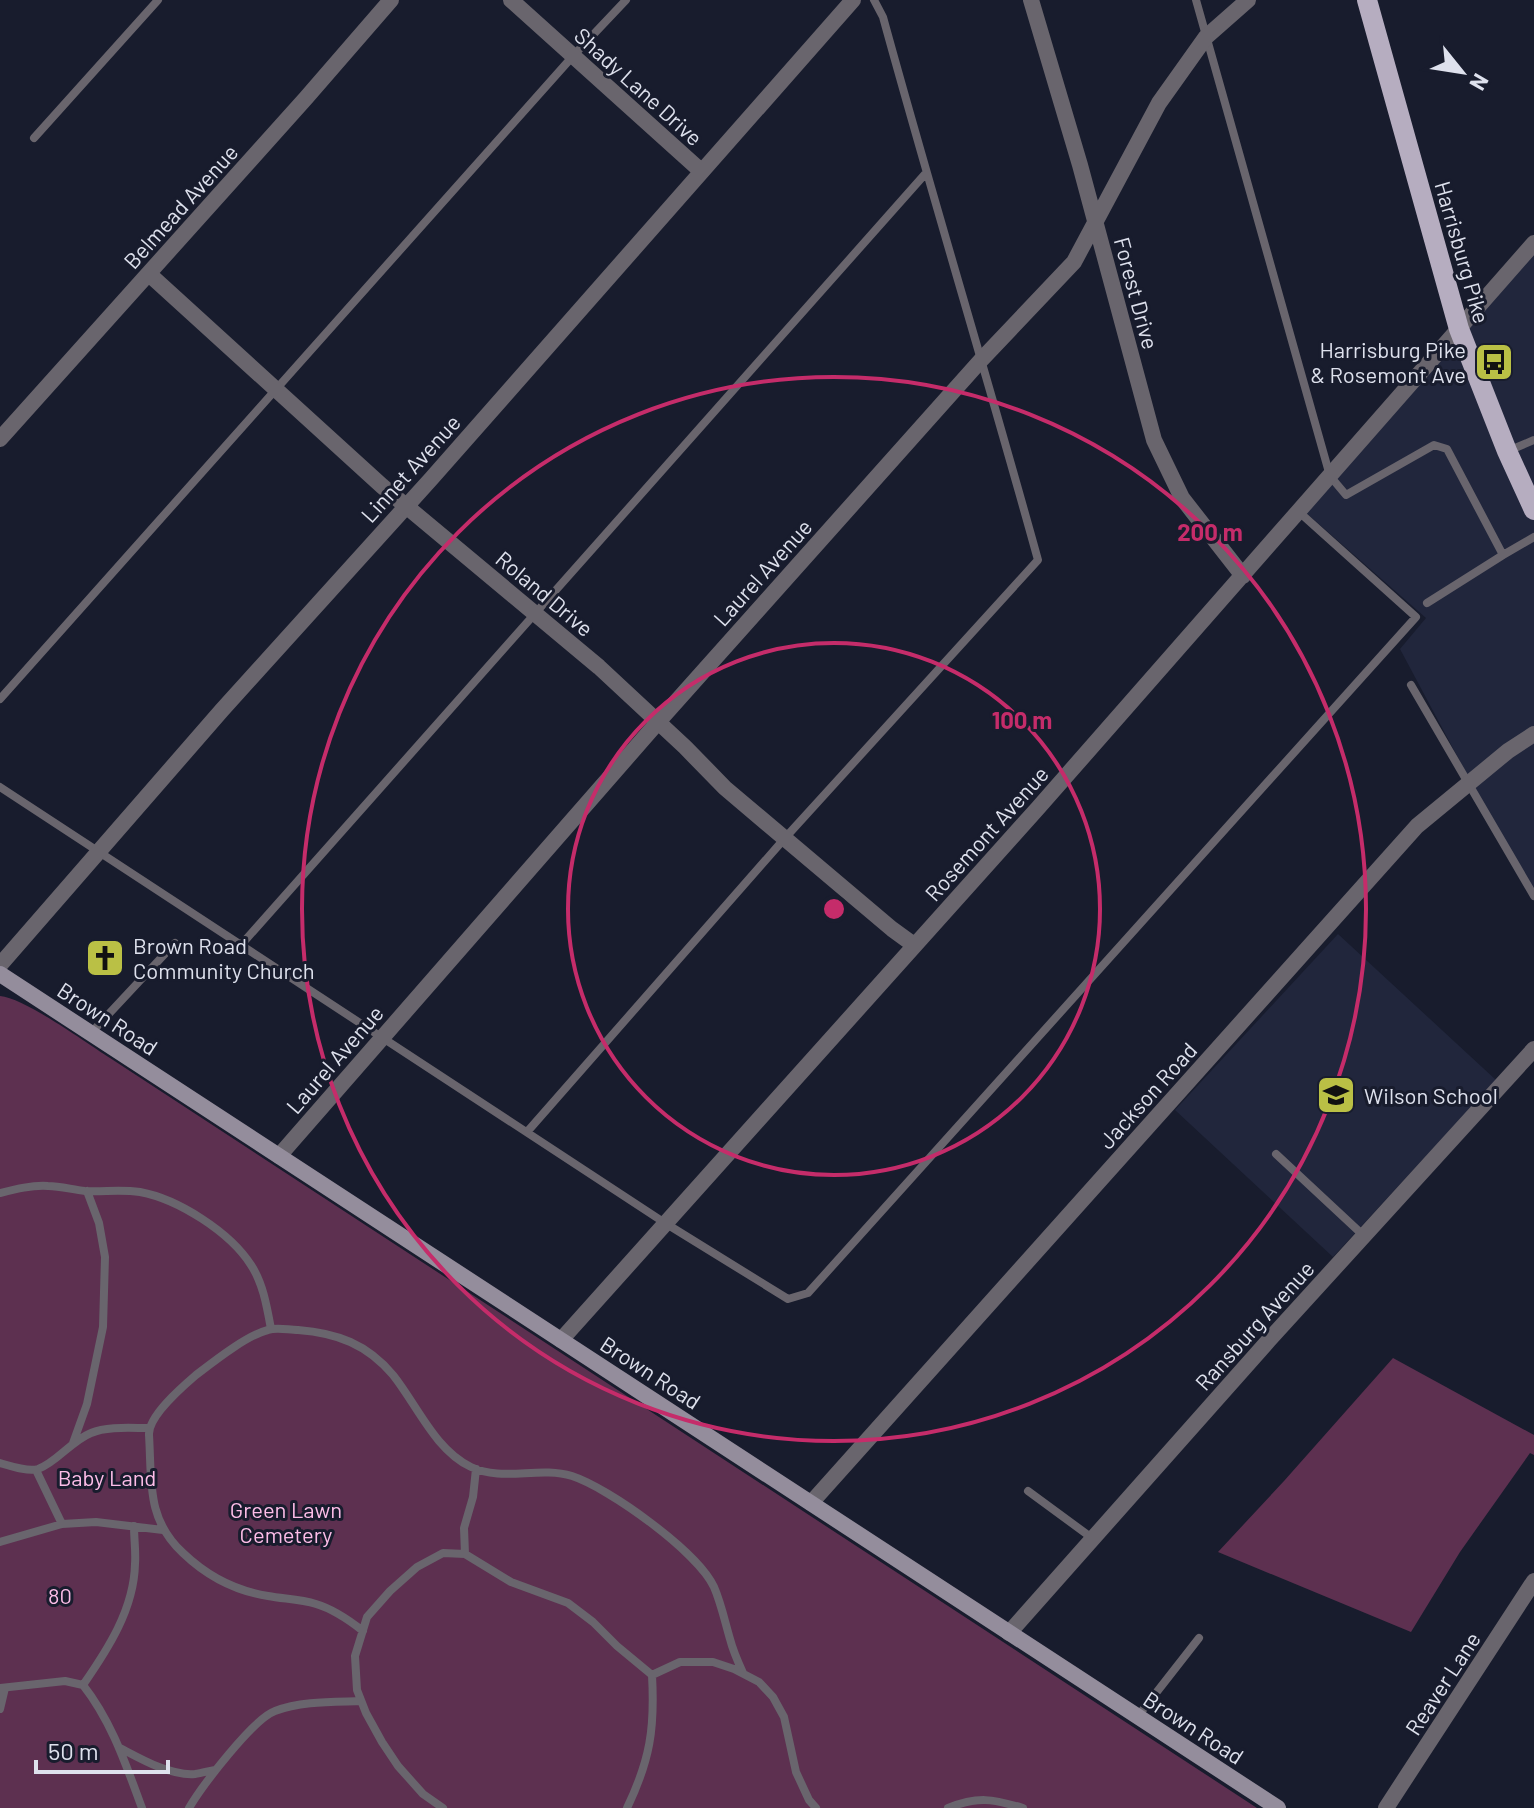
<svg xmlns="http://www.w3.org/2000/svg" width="1534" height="1808" font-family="Barlow,sans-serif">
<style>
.built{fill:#21263c}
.green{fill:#5d3050}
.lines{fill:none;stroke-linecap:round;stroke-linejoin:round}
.lane{stroke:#69656d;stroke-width:8}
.street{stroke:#69656d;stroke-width:16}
.secondary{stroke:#948d9c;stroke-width:16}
.primary{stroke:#b6adc0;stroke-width:20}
.ring{fill:none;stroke:#c52c6a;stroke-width:4}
.labels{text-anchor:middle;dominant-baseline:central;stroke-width:6;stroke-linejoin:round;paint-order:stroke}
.street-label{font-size:22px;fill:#dee1ed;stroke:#181c2d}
.poi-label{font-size:22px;fill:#dee1ed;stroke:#181c2d;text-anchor:start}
.park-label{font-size:22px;fill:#fdbde8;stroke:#181c2d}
.centre{fill:#c52c6a;stroke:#181c2d;stroke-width:4}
.ring-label{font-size:24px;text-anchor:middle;font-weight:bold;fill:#c52c6a;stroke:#181c2d;stroke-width:6;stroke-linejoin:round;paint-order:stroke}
</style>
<rect width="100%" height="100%" fill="#181c2d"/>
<path class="built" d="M1534 250V900L1400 649 1426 618 1304 511Z
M1338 934 1496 1080 1333 1257 1175 1110Z"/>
<path class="green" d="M0 996C25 998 86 1043 110 1058L1257 1808H0Z
M1393 1358 1534 1435V1455L1530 1453 1460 1552 1411 1632 1218 1552 1284 1481Z"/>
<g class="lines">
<path class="lane" d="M1196 0 1330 476 1346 495 1434 445 1447 449 1503 555 1534 537
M34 138 158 0
M1508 451 1534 440
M1427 603 1503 555
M1411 685 1534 896
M0 699 573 56 626 0
M0 787 665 1223 788 1299 808 1293 1416 617 1299 512
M241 945 926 173
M91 1033 175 943
M527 1132 785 838 1038 560C988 379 933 199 883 17L874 0
M1276 1154 1364 1236
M0 1193C16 1189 32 1185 48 1186 61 1186 73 1190 85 1191 104 1192 120 1189 140 1192 178 1199 230 1232 251 1265 263 1283 267 1307 271 1329
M73 1443 87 1404 103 1327 105 1257 99 1223 87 1191
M0 1463C11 1466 27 1472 38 1469 56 1463 71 1441 91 1433 107 1426 131 1428 148 1428
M36 1470 62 1524
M1028 1491 1092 1538
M0 1542 62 1524 96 1522 163 1530
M465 1554 464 1528 473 1497 476 1469
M363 1631C349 1620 333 1609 316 1604 300 1599 284 1599 268 1596 236 1591 207 1576 183 1553 146 1519 152 1481 149 1435 148 1416 182 1387 196 1375 213 1362 247 1335 268 1330 277 1327 288 1330 298 1330 337 1333 367 1344 393 1375 417 1405 435 1450 471 1467 502 1482 539 1466 572 1476 609 1488 698 1552 714 1587 721 1603 725 1622 730 1639 733 1651 738 1662 743 1673
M652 1675 680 1662H713L734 1669 759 1682 773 1697 784 1717 796 1772 809 1800 816 1808
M83 1685C108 1649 134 1609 135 1564 136 1552 134 1539 134 1526
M0 1688 65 1681 83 1685C112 1722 126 1765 142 1808
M0 1709 5 1688
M1138 1716 1199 1638
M120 1748C141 1759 170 1776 195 1774 202 1773 209 1771 215 1770
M189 1808C202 1786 253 1719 275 1711 301 1701 333 1702 361 1701
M443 1808 423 1794 398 1766 382 1742 366 1713 357 1690 355 1656 367 1617 390 1591 417 1567 443 1553 465 1554 511 1582 568 1603 593 1622 617 1646 652 1675C655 1729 650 1760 627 1808
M948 1808C978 1796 993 1799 1023 1808"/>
<path class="street" d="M511 0 701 171
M1031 0 1080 165 1154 440 1182 498 1243 576
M149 274 382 486 599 667 685 747 725 788 892 929 914 945
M0 439 306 98 391 0
M0 965 222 710 431 479 853 0
M279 1156 658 722 982 359 1074 262 1159 103 1206 37 1248 0
M561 1340 1038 808 1534 243
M811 1503 1417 826 1508 751 1534 734
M1009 1633 1269 1340 1534 1049
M1386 1808 1534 1581"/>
<path class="secondary" d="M0 974 1278 1808"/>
<path class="primary" d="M1367 0 1459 329 1507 451 1534 510"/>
</g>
<g class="ring">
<circle cx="834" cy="909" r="266"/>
<circle cx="834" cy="909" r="532"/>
</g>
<defs>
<symbol id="bus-square" viewBox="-11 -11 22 22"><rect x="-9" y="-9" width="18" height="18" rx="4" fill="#bac045" stroke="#181c2d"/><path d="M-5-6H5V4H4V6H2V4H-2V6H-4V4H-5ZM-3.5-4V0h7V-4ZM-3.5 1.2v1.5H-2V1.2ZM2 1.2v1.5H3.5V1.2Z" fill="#111"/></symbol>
<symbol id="church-square" viewBox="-11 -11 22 22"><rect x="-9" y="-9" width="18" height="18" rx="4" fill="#bac045" stroke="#181c2d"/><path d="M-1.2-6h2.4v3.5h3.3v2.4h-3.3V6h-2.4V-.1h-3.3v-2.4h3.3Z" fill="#111"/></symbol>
<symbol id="school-square" viewBox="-11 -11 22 22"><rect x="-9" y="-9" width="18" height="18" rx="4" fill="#bac045" stroke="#181c2d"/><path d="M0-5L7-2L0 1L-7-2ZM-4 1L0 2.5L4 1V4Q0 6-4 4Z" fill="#111"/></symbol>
</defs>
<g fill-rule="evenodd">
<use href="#bus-square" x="1472" y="340" width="44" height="44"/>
<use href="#church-square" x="83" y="936" width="44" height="44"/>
<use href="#school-square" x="1314" y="1073" width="44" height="44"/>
</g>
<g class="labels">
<g class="street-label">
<text transform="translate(639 86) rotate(42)">Shady Lane Drive</text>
<text transform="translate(180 206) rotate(-48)">Belmead Avenue</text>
<text transform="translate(1463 252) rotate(74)">Harrisburg Pike</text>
<text transform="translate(1137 293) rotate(75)">Forest Drive</text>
<text transform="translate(410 468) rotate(-48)">Linnet Avenue</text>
<text transform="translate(762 572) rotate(-48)">Laurel Avenue</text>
<text transform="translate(545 593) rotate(40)">Roland Drive</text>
<text transform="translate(986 833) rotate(-48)">Rosemont Avenue</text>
<text transform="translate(108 1018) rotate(33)">Brown Road</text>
<text transform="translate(334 1059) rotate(-49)">Laurel Avenue</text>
<text transform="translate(1147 1095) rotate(-48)">Jackson Road</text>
<text transform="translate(1254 1325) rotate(-48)">Ransburg Avenue</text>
<text transform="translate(651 1372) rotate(33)">Brown Road</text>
<text transform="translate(1442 1683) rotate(-57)">Reaver Lane</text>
<text transform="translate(1194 1727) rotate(33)">Brown Road</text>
</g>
<g class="poi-label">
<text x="1466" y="349" text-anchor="end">Harrisburg Pike<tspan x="1466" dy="25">&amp; Rosemont Ave</tspan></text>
<text x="133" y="945">Brown Road<tspan x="133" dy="25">Community Church</tspan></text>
<text x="1364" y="1095">Wilson School</text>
</g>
<g class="park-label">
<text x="107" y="1477">Baby Land</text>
<text x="286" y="1509">Green Lawn<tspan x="286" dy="25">Cemetery</tspan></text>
<text x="60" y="1595">80</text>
</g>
</g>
<circle cx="834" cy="909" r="12" class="centre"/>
<g class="ring-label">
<text x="1210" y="541">200 m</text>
<text x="1022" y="729">100 m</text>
</g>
<g transform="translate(1462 72) rotate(120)" stroke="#181c2d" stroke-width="6" paint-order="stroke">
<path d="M0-6L14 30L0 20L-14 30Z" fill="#dee1ed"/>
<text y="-12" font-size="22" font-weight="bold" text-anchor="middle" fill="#dee1ed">N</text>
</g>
<path d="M36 1760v12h132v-12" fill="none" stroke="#dee1ed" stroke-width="4"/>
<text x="48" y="1760" font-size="24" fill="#dee1ed" stroke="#181c2d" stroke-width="6" paint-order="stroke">50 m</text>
</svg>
